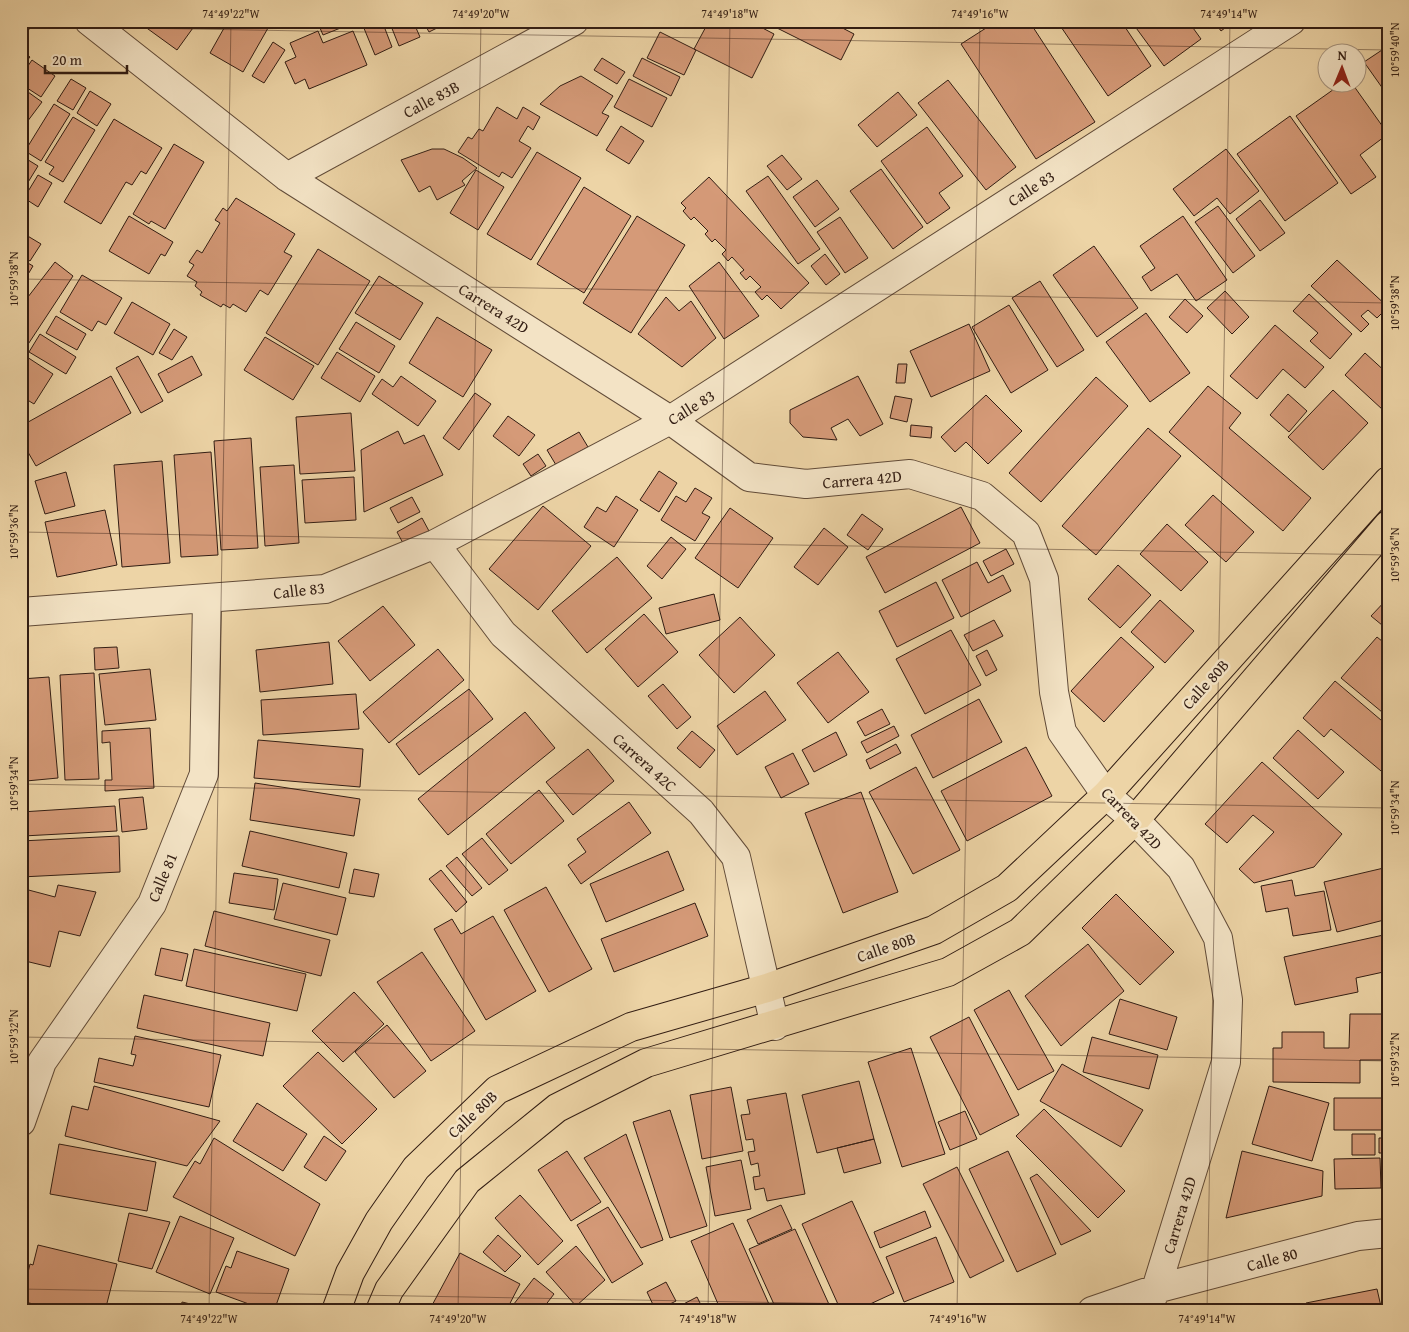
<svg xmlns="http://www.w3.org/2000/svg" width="1409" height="1332" font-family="'Gentium Book Plus',serif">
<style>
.building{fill:#d59a78;stroke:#321d13}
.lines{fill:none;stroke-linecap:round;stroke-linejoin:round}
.minor-casing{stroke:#614b38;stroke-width:30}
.major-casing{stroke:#321d13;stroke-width:30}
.minor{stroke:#f3e3c5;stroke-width:28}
.major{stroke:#edd4a6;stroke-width:28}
.ticks{fill:none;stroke:#321d13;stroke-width:1;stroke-opacity:0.45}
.labels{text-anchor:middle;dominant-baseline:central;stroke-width:5;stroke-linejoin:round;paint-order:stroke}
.street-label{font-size:16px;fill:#321d13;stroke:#f3e3c5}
.neatline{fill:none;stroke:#321d13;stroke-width:2}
.ticks-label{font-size:12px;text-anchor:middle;fill:#321d13}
</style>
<rect width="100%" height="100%" fill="#edd4a6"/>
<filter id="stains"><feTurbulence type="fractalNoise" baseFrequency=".004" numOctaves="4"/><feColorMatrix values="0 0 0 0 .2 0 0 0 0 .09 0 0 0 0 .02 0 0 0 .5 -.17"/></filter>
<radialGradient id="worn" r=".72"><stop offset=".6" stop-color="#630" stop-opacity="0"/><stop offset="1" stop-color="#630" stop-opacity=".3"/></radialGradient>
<path class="building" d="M21 21H30L32 26 23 36Z
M137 21H198L177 50Z
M228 21H272L243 72 210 53Z
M317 21H341L343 27 323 35Z
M361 21H382L392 47 375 55Z
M389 21H413L420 37 399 46Z
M423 21H451L429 32Z
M709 21H749L774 34 752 78 694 49Z
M763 21H829L854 34 841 60Z
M997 21H1029L1095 122 1036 159 961 44Z
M1057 21H1121L1151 66 1108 96Z
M1131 21H1188L1201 39 1164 66Z
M1214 21H1234L1221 31Z
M318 31 323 43 353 31 367 65 309 89 305 79 295 84 285 62 296 57 290 43Z
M660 32 696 50 684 75 647 58Z
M273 42 285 50 264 83 252 76Z
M1388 46V96L1364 62Z
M21 50 30 57 21 68Z
M602 58 625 72 617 84 594 70Z
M642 58 680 77 671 96 633 76Z
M32 60 55 76 41 97 21 84V76Z
M581 76 613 96 602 113 609 116 597 136 540 104 560 86Z
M71 79 86 88 73 110 57 101Z
M629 79 667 98 652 127 614 107Z
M948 80 1016 167 986 190 918 103Z
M1344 82H1351L1388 134 1360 155 1376 177 1351 194 1296 116Z
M21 87 42 102 21 130Z
M90 91 111 104 97 126 77 113Z
M898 92 917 115 877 147 858 125Z
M54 104 70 114 41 161 25 151Z
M497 107 517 119 523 107 540 117 533 130 528 126 519 141 531 148 512 178 502 172 499 177 458 152 468 137 472 139 479 129 483 131Z
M1290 116 1338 183 1285 221 1237 154Z
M73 117 95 130 63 182 49 174 54 167 45 162Z
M114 119 162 148 146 174 141 171 132 185 126 182 101 224 64 202Z
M621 126 644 141 629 164 606 150Z
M927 127 963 176 939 193 950 208 927 224 881 161Z
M174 144 204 162 165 229 151 221 149 224 133 214Z
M432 149H444L463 158 477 168 462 181 465 185 437 200 430 186 419 192 401 160Z
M1226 149 1259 191 1230 214 1217 198 1194 216 1173 189Z
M537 152 581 178 531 260 487 234Z
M782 155 802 179 787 190 767 166Z
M25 158 38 166 22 192 21 165Z
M881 169 923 227 893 249 850 191Z
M476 170 504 187 478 230 450 213Z
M38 175 52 183 38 207 24 198Z
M768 176 820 249 798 264 746 191Z
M709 177 809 283 781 309 767 295 762 300 755 292 761 287 750 276 746 280 740 273 744 270 732 257 728 261 722 254 726 250 715 239 712 242 705 234 708 231 694 217 691 220 683 211 686 208 681 203Z
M817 180 839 209 815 227 793 197Z
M584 187 631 216 584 293 537 264Z
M236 198 295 234 284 252 292 256 268 295 260 290 246 312 233 304 230 308 223 304 221 307 200 295 202 292 195 286 197 282 187 276 194 265 189 262 197 250 202 253 220 223 215 220 223 208 227 211Z
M1260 200 1285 233 1260 251 1236 219Z
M1218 206 1255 256 1233 273 1195 222Z
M129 216 173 242 165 256 161 254 149 274 109 251Z
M637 216 685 245 631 333 583 303Z
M1183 216 1227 280 1196 301 1177 274 1151 291 1142 277 1155 268 1140 246Z
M840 217 868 258 845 273 817 232Z
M21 232 41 244 30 261 21 255Z
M1094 246 1138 308 1097 337 1053 275Z
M318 249 370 281 318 365 266 333Z
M825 254 840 274 826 285 811 266Z
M21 259 33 266 21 286Z
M1337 260 1388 307 1377 318 1368 310 1361 316 1369 324 1361 332 1311 286Z
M55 262 73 276 21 355V306Z
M719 262 759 316 724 339 689 286Z
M82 275 122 298 106 325 98 321 92 331 60 312Z
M379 276 423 303 400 340 355 313Z
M1040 281 1084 350 1057 367 1012 298Z
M1225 291 1249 317 1232 334 1207 308Z
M1309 294 1352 334 1330 359 1310 341 1318 333 1293 311Z
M666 297 679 311 691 301 716 338 682 367 638 334Z
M1185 299 1203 316 1187 333 1169 317Z
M132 302 170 324 153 355 114 333Z
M1009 305 1048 370 1011 393 972 327Z
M1146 313 1190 373 1150 402 1106 342Z
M56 316 86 334 77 350 46 333Z
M437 317 492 350 463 397 409 363Z
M356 322 395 346 379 373 339 349Z
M969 324 990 371 931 397 910 351Z
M1275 325 1324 367 1305 388 1283 369 1257 399 1230 376Z
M174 329 187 337 172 360 159 353Z
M40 334 76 357 66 374 29 352Z
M265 337 314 366 293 400 244 370Z
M337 352 375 376 360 402 321 378Z
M1365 353 1388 374V405L1383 410 1345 375Z
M138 356 163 401 141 413 116 368Z
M192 356 202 375 168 393 158 374Z
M27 357 53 374 34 404 21 396V366Z
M898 364H907L905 383H896Z
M111 376 131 413 36 466 21 440V426Z
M401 376 436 401 418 426 372 394 382 379 393 387Z
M858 376 883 424 860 436 848 419 831 428 837 440 803 437 790 423V410Z
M1096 377 1128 406 1041 502 1009 473Z
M1208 386 1241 413 1229 428 1311 498 1283 531 1169 432Z
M1333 390 1368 423 1323 470 1288 437Z
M475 393 491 404 459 450 443 438Z
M1288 394 1307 411 1289 432 1270 415Z
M986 395 1022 431 988 464 966 442 955 452 941 437Z
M895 396 912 399 907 422 890 418Z
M351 413 355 471 300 474 296 417Z
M508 416 535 435 519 456 493 436Z
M911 425 932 427 931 438 910 436Z
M1148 428 1181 456 1096 555 1062 526Z
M398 431 404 444 424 435 443 475 364 512 361 450Z
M579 432 588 447 556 465 547 450Z
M251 438 258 548 221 550 214 441Z
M211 452 218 555 181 557 174 455Z
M538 454 546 466 531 476 523 464Z
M162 461 170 563 122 567 114 465Z
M294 465 299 543 265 546 260 467Z
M659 471 677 483 659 512 640 500Z
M66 472 75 506 45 514 35 481Z
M354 477 356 520 305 523 302 480Z
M695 488 712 498 702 513 710 517 695 541 661 520 676 496 686 502Z
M1213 495 1254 532 1226 562 1185 525Z
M616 496 638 510 614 547 584 527 597 507 606 512Z
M412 497 420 512 398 523 390 508Z
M543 506 591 546 538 610 489 569Z
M961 507 980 543 885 593 866 557Z
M730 508 773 538 738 588 695 558Z
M105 510 117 565 57 577 45 522Z
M862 514 883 529 868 550 847 535Z
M422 518 429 531 404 545 397 532Z
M1167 524 1208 562 1181 591 1140 554Z
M824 528 848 547 818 585 794 567Z
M671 537 686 549 662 579 647 566Z
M1006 549 1014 564 991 576 983 561Z
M617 557 652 598 587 653 552 611Z
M977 562 988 583 1003 575 1011 591 961 617 942 580Z
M1118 565 1151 595 1120 628 1088 599Z
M936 582 954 618 897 647 879 611Z
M714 594 720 620 666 634 659 608Z
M1388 598V630L1371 616Z
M1160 600 1194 631 1165 663 1131 632Z
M383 606 415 645 370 681 338 641Z
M644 614 678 652 638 687 605 649Z
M740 617 775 655 734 693 699 655Z
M994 620 1003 636 973 651 964 635Z
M951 630 981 685 925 714 896 659Z
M1121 637 1154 667 1104 722 1071 691Z
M1377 637 1388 646V717L1341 678Z
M329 642 333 684 260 692 256 650Z
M117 647 119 668 95 670 94 648Z
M438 649 464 680 389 743 363 712Z
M987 650 997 670 986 676 976 656Z
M838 652 869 692 828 723 797 683Z
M150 669 156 720 105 725 99 674Z
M94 673 99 779 65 780 60 675Z
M49 677 58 778 26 781 21 723V679Z
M1335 681 1388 726 1387 776 1331 729 1324 737 1303 718Z
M663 684 691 717 677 729 648 696Z
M469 689 493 719 419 775 396 744Z
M765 691 786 720 737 755 717 726Z
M356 694 359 729 263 735 261 700Z
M979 699 1002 742 933 778 911 735Z
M882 709 890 724 865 736 857 722Z
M525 712 555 748 448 835 418 799Z
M894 726 899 736 867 753 861 742Z
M150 728 154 788 105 791V780H112L110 742 102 743V731Z
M1298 730 1344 772 1318 799 1273 758Z
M692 731 715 750 700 768 677 748Z
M836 732 847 755 814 772 802 750Z
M258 740 363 749 360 787 254 778Z
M896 744 901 753 870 769 866 760Z
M1026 747 1052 796 967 841 941 791Z
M588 749 614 781 573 815 546 782Z
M793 753 809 784 781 798 765 767Z
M1262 762 1342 834 1314 867 1254 883 1239 869 1274 832 1253 815 1227 843 1205 824Z
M916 767 960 850 913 874 869 792Z
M255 783 360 799 354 836 250 820Z
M539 790 564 821 511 864 486 834Z
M861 792 898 892 843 913 805 813Z
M143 797 147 829 122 832 119 799Z
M629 802 651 833 581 884 568 865 586 852 577 839Z
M115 806 117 831 23 836 21 812Z
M250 831 347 853 339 888 242 866Z
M119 836 120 872 21 877V841Z
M482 838 508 870 489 885 462 854Z
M668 851 684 890 606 922 590 884Z
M457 857 482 888 472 896 446 866Z
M1388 867V919L1337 932 1324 882Z
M354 869 379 874 374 897 349 893Z
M441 870 467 902 456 912 429 879Z
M234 873 278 879 274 910 229 903Z
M1292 880 1295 896 1324 891 1331 930 1293 936 1288 908 1266 912 1261 886Z
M283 883 346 898 337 935 274 919Z
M58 885 96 892 80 936 59 931 50 967 21 960V888L55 897Z
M546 887 592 969 549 992 504 910Z
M1116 894 1174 952 1140 985 1082 928Z
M695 903 708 936 614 972 601 939Z
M214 911 330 940 321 976 205 946Z
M493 916 536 991 486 1020 434 929 452 919 461 934Z
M1388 934V971L1356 978 1358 992 1295 1005 1284 957Z
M1088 944 1124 991 1061 1046 1025 996Z
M161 948 188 954 182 981 155 975Z
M194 949 306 974 297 1011 186 986Z
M422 952 475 1031 431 1061 377 982Z
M1009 990 1054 1071 1018 1090 974 1010Z
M354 992 384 1024 343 1062 312 1031Z
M144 995 270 1023 263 1056 137 1028Z
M1120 999 1177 1017 1167 1050 1109 1034Z
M1350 1014H1388V1060H1360V1083L1273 1082V1048H1282V1032H1324V1048H1349Z
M969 1017 1019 1115 980 1135 930 1037Z
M387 1025 426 1071 394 1098 355 1052Z
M135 1036 221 1055 209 1107 94 1082 99 1058 133 1066 136 1055 131 1054Z
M1092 1037 1158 1055 1149 1089 1083 1072Z
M911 1048 945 1154 902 1167 868 1062Z
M318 1052 377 1109 342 1144 283 1086Z
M1062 1064 1143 1110 1121 1147 1040 1101Z
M859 1081 874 1139 817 1153 802 1095Z
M94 1086 220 1121 187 1166 65 1136 72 1106 88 1110Z
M1269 1086 1329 1103 1312 1161 1252 1144Z
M731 1087 743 1151 702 1159 690 1095Z
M786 1093 805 1194 767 1201 764 1188 755 1190 753 1177 760 1176 758 1163 751 1165 748 1152 755 1151 753 1139 746 1140 741 1115 750 1114 747 1100Z
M1334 1098H1387V1130H1334Z
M257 1103 307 1134 283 1171 233 1141Z
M1044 1109 1125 1191 1098 1218 1016 1136Z
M670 1110 707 1226 670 1238 633 1122Z
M965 1111 977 1139 950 1150 938 1122Z
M626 1134 663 1240 641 1248 584 1158Z
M1352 1134H1375V1155H1352Z
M324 1136 346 1151 326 1181 304 1167Z
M214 1138 320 1204 295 1256 173 1197 195 1161 200 1164Z
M1379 1138H1388V1153H1379Z
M874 1139 881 1163 844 1173 837 1148Z
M59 1144 156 1162 147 1211 50 1194Z
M567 1151 601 1202 571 1221 538 1170Z
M1008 1151 1056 1254 1017 1272 969 1169Z
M1242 1151 1323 1171 1322 1196 1226 1218Z
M1380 1158 1381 1188 1335 1189 1334 1159Z
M741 1160 751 1209 715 1216 706 1167Z
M957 1167 1004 1261 970 1278 923 1184Z
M1037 1174 1091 1231 1061 1245 1030 1178Z
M520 1195 563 1241 538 1265 495 1218Z
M852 1201 894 1293 855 1311H841L802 1224Z
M781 1205 792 1229 758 1244 747 1220Z
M608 1207 643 1264 612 1283 577 1225Z
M925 1211 931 1227 880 1248 874 1232Z
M129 1213 170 1222 152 1269 118 1261Z
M180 1216 234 1238 210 1294 156 1272Z
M733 1223 772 1311H721L691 1241Z
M795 1229 832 1311H777L749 1249Z
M498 1235 521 1256 505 1272 483 1252Z
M936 1237 954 1282 904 1302 886 1257Z
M38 1245 117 1264 105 1311H62L21 1301 30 1264 33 1265Z
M576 1246 605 1280 576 1306 546 1272Z
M237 1251 289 1269 274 1311H268L216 1292 226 1266 231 1268Z
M460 1253 520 1284 506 1311H429Z
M534 1278 554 1294 541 1311H512L510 1309Z
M666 1282 676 1301 656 1311 647 1292Z
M1377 1289 1382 1311H1307L1306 1303Z
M697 1297 704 1311H670Z
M182 1302 220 1311H180Z"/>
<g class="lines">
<defs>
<path id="minor" d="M89 21 287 177 670 420 749 477 806 484 910 474 982 496 1026 533 1044 579 1054 692 1062 732 1106 795 1135 820 1181 868 1218 938 1228 1000 1226 1062 1156 1289 1147 1311
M287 177 574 21
M435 544 503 634 701 812 736 857 775 1026
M21 612 325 589 435 544 670 420 1291 21
M21 1122 42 1062 152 904 204 774 207 599
M1092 1311 1156 1289 1358 1236 1388 1233"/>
<path id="major" d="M336 1311 350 1273 379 1221 416 1168 497 1090 631 1027 767 988 934 930 1007 888 1106 795 1388 481
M380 1311 389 1290 467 1181 557 1108 646 1063 948 972 1020 932 1135 820 1388 525"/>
</defs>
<use href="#minor" class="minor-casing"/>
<use href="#major" class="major-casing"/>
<use href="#minor" class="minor"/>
<use href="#major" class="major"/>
</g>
<path class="ticks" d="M21 26 1388 50M21 279 1388 303M21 532 1388 555M21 784 1388 808M21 1037 1388 1061M21 1289 1249 1311M209 1311 231 21M458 1311 481 21M708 1311 730 21M957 1311 980 21M1207 1311 1230 21"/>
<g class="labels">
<g class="street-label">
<text transform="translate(431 99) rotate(-28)">Calle 83B</text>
<text transform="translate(1031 188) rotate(-33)">Calle 83</text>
<text transform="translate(494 308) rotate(32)">Carrera 42D</text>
<text transform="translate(691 407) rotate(-32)">Calle 83</text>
<text transform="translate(862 479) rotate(-5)">Carrera 42D</text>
<text transform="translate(299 590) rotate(-7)">Calle 83</text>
<text transform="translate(1205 684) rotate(-48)">Calle 80B</text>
<text transform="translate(645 762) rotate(42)">Carrera 42C</text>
<text transform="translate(1132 818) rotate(46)">Carrera 42D</text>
<text transform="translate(162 877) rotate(-67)">Calle 81</text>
<text transform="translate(886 947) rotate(-19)">Calle 80B</text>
<text transform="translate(472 1114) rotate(-43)">Calle 80B</text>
<text transform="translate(1179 1215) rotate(-73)">Carrera 42D</text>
<text transform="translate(1272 1259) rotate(-15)">Calle 80</text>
</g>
</g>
<rect width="1409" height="1332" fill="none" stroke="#edd4a6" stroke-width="55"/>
<g transform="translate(1342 68) rotate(1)"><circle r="24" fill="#f3e3c5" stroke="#a6947e"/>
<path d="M0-4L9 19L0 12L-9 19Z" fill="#8f2418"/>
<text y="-8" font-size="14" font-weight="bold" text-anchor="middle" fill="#321d13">N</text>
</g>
<path d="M45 65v8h82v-8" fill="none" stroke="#321d13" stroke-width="2.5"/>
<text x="52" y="65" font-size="15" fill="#321d13" stroke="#f3e3c5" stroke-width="4" paint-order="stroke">20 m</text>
<rect x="28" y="28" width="1354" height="1276" class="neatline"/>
<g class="ticks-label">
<text x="231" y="18">74°49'22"W</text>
<text x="481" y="18">74°49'20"W</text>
<text x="730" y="18">74°49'18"W</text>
<text x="980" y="18">74°49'16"W</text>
<text x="1229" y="18">74°49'14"W</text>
<text transform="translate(1395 50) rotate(-90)" y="4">10°59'40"N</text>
<text transform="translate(14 279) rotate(-90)" y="4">10°59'38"N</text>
<text transform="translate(1395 303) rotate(-90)" y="4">10°59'38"N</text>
<text transform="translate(14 532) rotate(-90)" y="4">10°59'36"N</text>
<text transform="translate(1395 555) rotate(-90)" y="4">10°59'36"N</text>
<text transform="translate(14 784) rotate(-90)" y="4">10°59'34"N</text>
<text transform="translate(1395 808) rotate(-90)" y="4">10°59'34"N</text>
<text transform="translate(14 1037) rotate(-90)" y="4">10°59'32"N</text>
<text transform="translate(1395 1060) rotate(-90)" y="4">10°59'32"N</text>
<text x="209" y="1323">74°49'22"W</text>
<text x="458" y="1323">74°49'20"W</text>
<text x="708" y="1323">74°49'18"W</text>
<text x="958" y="1323">74°49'16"W</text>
<text x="1207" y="1323">74°49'14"W</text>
</g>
<rect width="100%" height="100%" filter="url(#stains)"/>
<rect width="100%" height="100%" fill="url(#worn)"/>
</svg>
